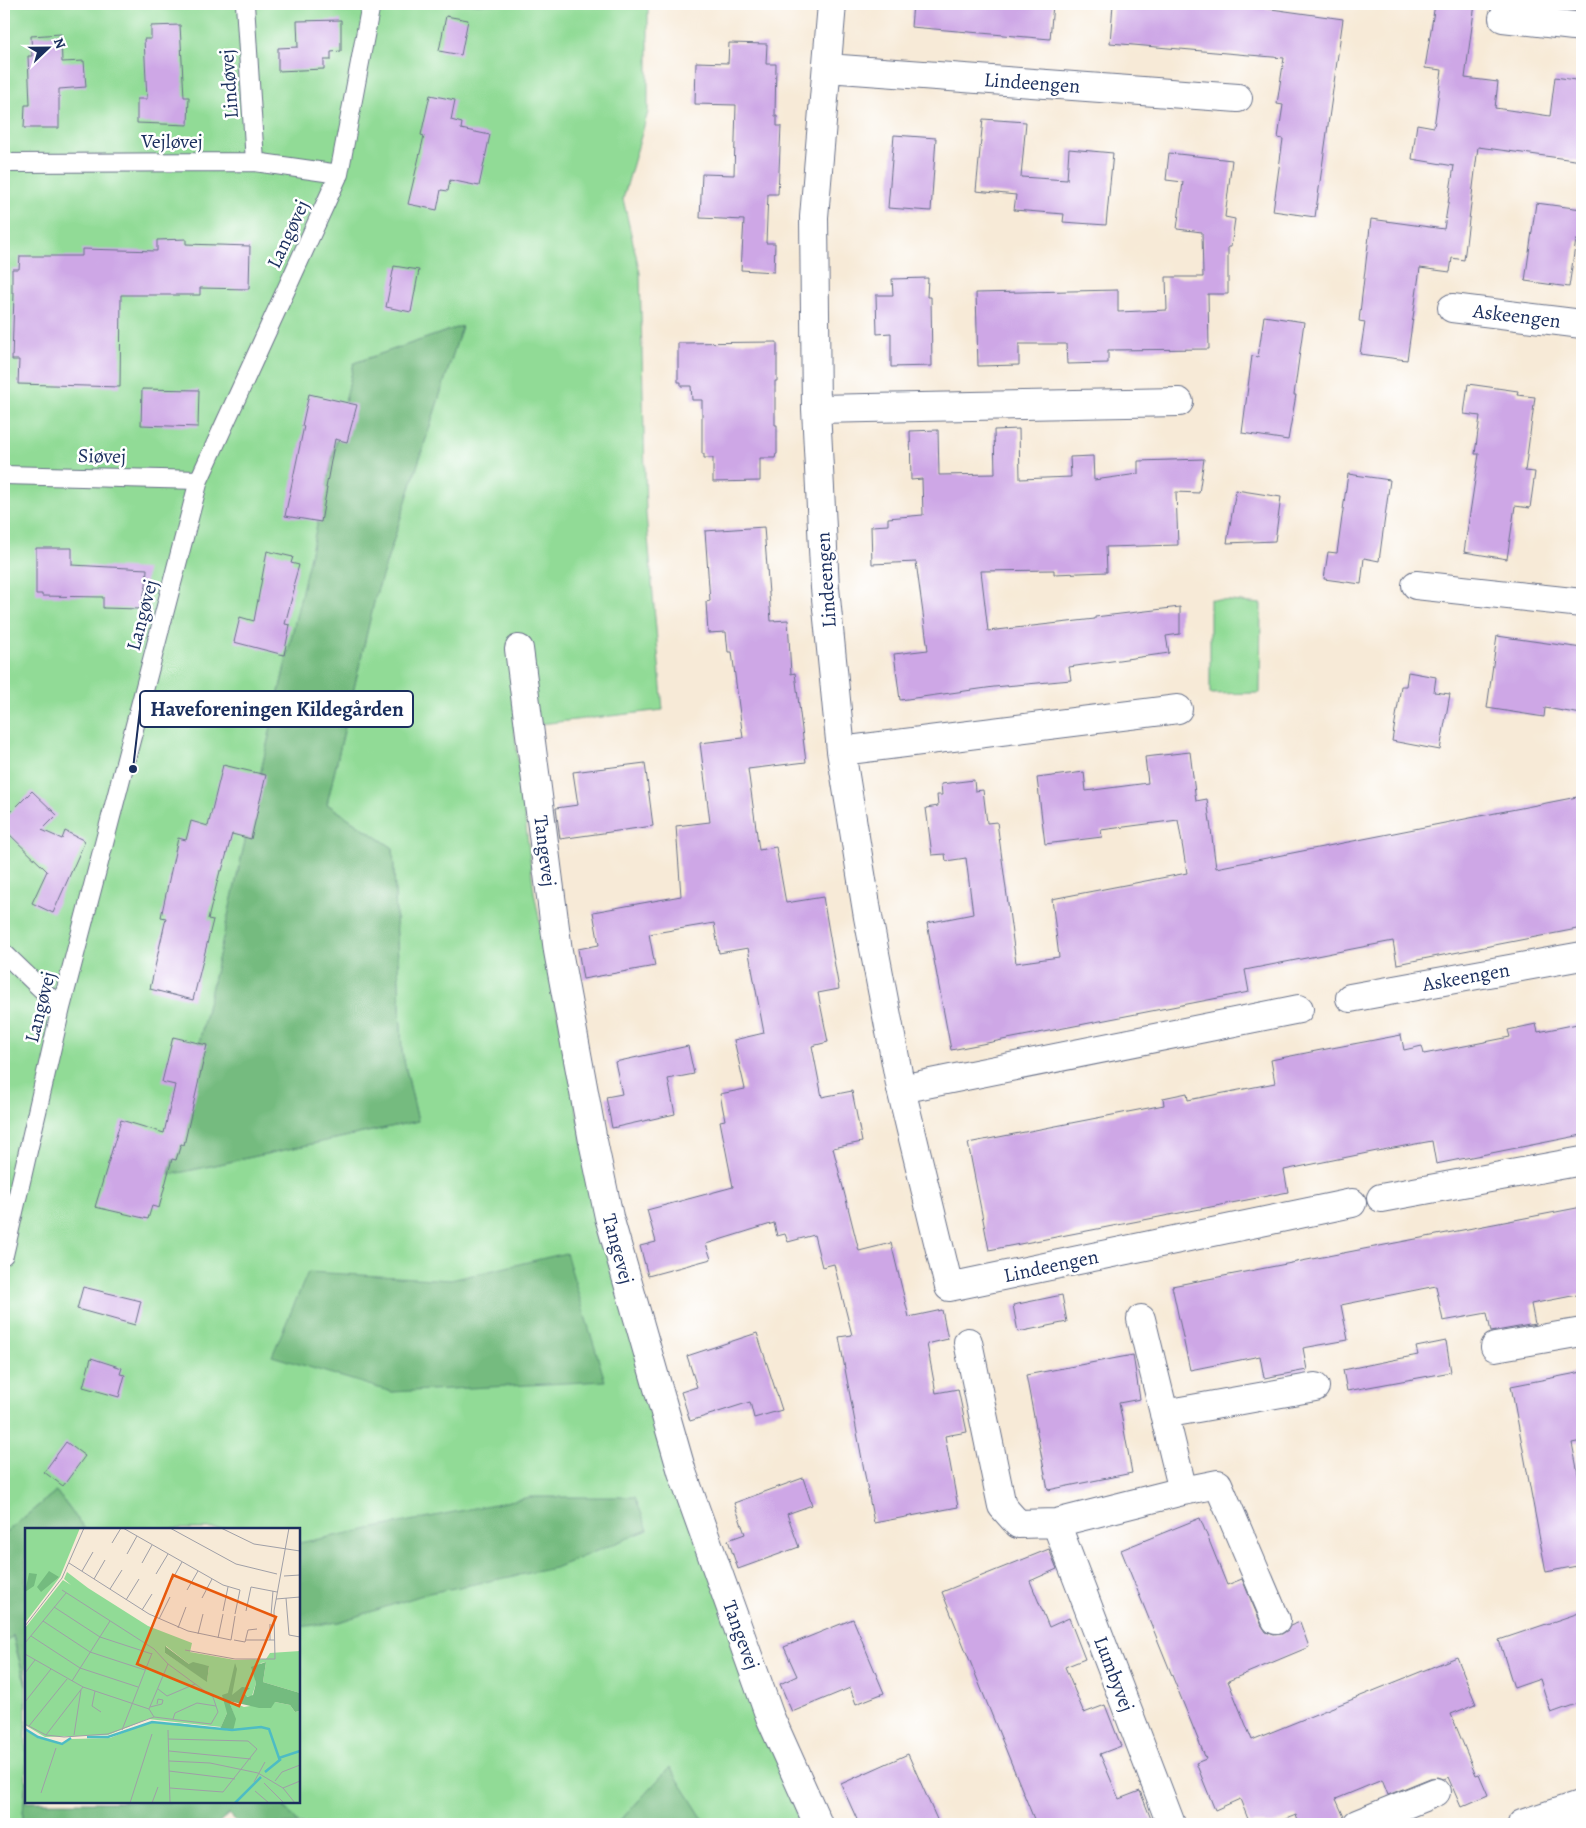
<svg xmlns="http://www.w3.org/2000/svg" width="1586" height="1828" font-family="Alegreya,serif">
<style>
.green{fill:#91db96;stroke:#56857a;fill-rule:evenodd}
.forest{fill:#74bb7f;stroke:#48756e}
.building{fill:#cea7e6}
.lines{fill:none;stroke-linecap:round;stroke-linejoin:round}
.service-casing{stroke:#687088;stroke-width:20}
.minor-casing{stroke:#687088;stroke-width:30}
.service{stroke:#fff;stroke-width:18}
.minor{stroke:#fff;stroke-width:28}
.labels{text-anchor:middle;dominant-baseline:central;stroke-width:5;stroke-linejoin:round;paint-order:stroke}
.street-label{font-size:20px;fill:#1b2f5e;stroke:#fff}
.inset-river{fill:none;stroke:#4ebcc4;stroke-width:2.5}
.inset-road{fill:none;stroke:#9f9fa7;stroke-width:1}
.view{fill:#e8590c;fill-opacity:0.15;stroke:#e8590c;stroke-width:2.5}
.inset-edge{fill:none;stroke:#1b2f5e;stroke-width:2.5}
.leader{fill:none;stroke:#1b2f5e;stroke-width:2}
.callout-dot{fill:#1b2f5e;stroke:#fff;stroke-width:2}
.callout{fill:#fff;stroke:#1b2f5e;stroke-width:2}
.callout-label{font-size:21px;text-anchor:middle;font-weight:bold;fill:#1b2f5e}
</style>
<rect width="100%" height="100%" fill="#fff"/>
<filter id="ink" filterUnits="userSpaceOnUse"><feTurbulence type="fractalNoise" baseFrequency=".02" numOctaves="2"/><feDisplacementMap in="SourceGraphic" scale="10" xChannelSelector="R" yChannelSelector="G"/><feConvolveMatrix kernelMatrix="1 2 1 2 8 2 1 2 1" color-interpolation-filters="sRGB"/></filter>
<filter id="wash" filterUnits="userSpaceOnUse"><feTurbulence type="fractalNoise" baseFrequency=".0096" numOctaves="4" result="noise"/><feDisplacementMap in="SourceGraphic" scale="20" xChannelSelector="R" yChannelSelector="G"/><feGaussianBlur stdDeviation="1.12" result="paint"/><feColorMatrix in="noise" values="0 0 0 0 0 0 0 0 0 0 0 0 0 0 0 0 0 1.4 0 .05"/><feComposite in="paint" operator="in"/></filter>
<g filter="url(#wash)">
<rect width="100%" height="100%" fill="#f7ead7"/>
<path class="green" d="M4 4H648V112L623 199 640 273 646 514 663 710 514 727 534 892 596 1210 805 1824H706L670 1768 617 1824H299L282 1804V1802H299V1529H85L56 1491 4 1534ZM462 326 375 598 327 804 393 848 402 1052 418 1121 169 1175 354 363Z
M1210 599 1261 604 1260 693 1210 694Z
M12 1634 26 1686V1780L22 1824H4V1646Z"/>
<path class="forest" d="M462 326 375 598 327 804 393 848 402 1052 418 1121 169 1175 354 363Z
M566 1253 605 1381 392 1392 272 1356 308 1272 451 1280Z
M56 1491 85 1529H26V1686L13 1635 4 1646V1534Z
M530 1497H635L648 1530 555 1568 429 1593 339 1622 299 1627V1543Z
M670 1767 706 1824H617Z
M26 1780V1802H282V1804L299 1824H239L229 1814 217 1824H22Z"/>
<g id="blocks">
<path class="building" d="M913 4H1053L1050 39 911 27Z
M1113 4H1264V8L1343 19 1315 217 1273 211 1283 139 1278 138 1283 105 1277 104 1284 58 1110 43Z
M1435 4H1475L1465 78 1498 82 1495 108 1550 116 1555 77 1582 81V161L1478 147 1464 260 1452 258 1450 272 1420 268 1407 360 1360 354 1365 322 1359 321 1371 219 1444 229 1454 166 1412 159 1417 124 1434 127 1442 70 1425 68Z
M446 16 468 20 461 55 439 51Z
M341 20V51L331 52V60H324V69L278 71V48L298 47 297 21Z
M180 25 184 97H189L188 125 137 123V99H147L144 39H151V26Z
M61 34 62 62 84 61 86 87 59 89V128H24L25 105H30L28 56H32L31 36Z
M729 43 767 44 766 64H776L775 116H777V126H781L778 194H768L766 243H775L774 272 741 270 744 220 700 218 702 174 734 175 736 105 695 104 696 62 728 63Z
M430 95 455 100 451 120 462 123 461 129 490 135 479 186 450 180 448 191 441 190 437 210 408 204 424 136 421 135Z
M983 119 1026 122 1021 177 1067 180 1069 149 1113 153 1106 225 1063 222 1064 214 1014 210 1016 195 976 191Z
M894 135 936 138 931 211 888 208Z
M1169 153 1232 160 1225 217 1235 219 1231 247H1228V294H1208L1209 349 1108 350V363L1067 364 1066 344H1019V365L978 366 976 293 1118 290V312L1167 310 1166 277H1203L1202 232 1177 229 1183 182 1166 180Z
M1536 203 1582 209V241L1576 240 1569 287 1525 281Z
M186 239V244L250 246 249 289 200 288V295H121L120 387 18 384 19 360H12L14 293H12V269H19L20 256H82V249L157 251V240Z
M394 266 419 270 411 312 386 307Z
M928 278 927 297H931L932 366 891 367V333L877 334 876 295H893L892 279Z
M1264 316 1304 322 1294 395H1296L1288 440 1242 433 1252 356 1258 357Z
M777 342V381H775V425H777V454H776L775 458H760V481L713 482V458H704V454H702V400H692L691 386H681V382H678V343Z
M1468 384 1518 391 1517 395 1535 397 1525 471 1535 472 1530 508 1515 506 1507 559 1464 552 1479 454H1475L1480 416 1464 414Z
M142 389 199 390 198 427 141 425Z
M309 394 357 405 347 442 335 439 326 488H327L321 522 285 516 304 426H302Z
M1019 429 1020 479 1071 477 1070 457 1093 456 1094 480 1138 474V461L1204 459 1199 493 1176 492 1178 545 1106 547 1107 572 1054 574V570L981 571 988 631 1095 619V617L1180 607V634L1166 636 1169 653 1069 667 1071 680 994 687 900 700 894 654 928 650 916 562 872 564 871 526 888 525V518L923 515 922 479 911 480 910 431 938 430 939 475 995 474 994 430Z
M1348 474 1390 480 1379 561 1364 558 1361 584 1324 579 1328 552 1337 553Z
M1236 490 1281 497 1275 541 1227 543Z
M764 527 771 621 788 620 791 674 795 673 806 762 748 769 759 850 776 847 786 903 823 897 839 989 818 993 828 1042 812 1046 822 1097 852 1091 862 1142 833 1148 859 1251 891 1243 909 1317 942 1310 948 1339 927 1344 936 1393 958 1389 967 1432 945 1436 958 1507 874 1523 839 1337 852 1335 834 1264 822 1267 814 1235 788 1242 785 1234 777 1236 774 1223 706 1244 711 1259 648 1276 640 1246 656 1242 647 1210 733 1187 720 1121 725 1120 720 1094 745 1089 734 1040 764 1033 748 948 719 953 714 923 649 934 655 966 583 979 578 949 599 945 593 912 681 896 676 826 710 822 700 743 743 738 732 652H728L726 632 708 633 706 602 710 601 705 531Z
M36 548H72V565L147 569 146 586 140 609 103 608V597L42 596V594H36Z
M267 551 293 557 291 563 299 565 293 586H295L285 624 290 625 284 655 234 642 240 617 254 621Z
M1497 636 1582 648V714L1545 708 1544 717 1487 708Z
M1408 672 1436 677 1434 692 1450 694 1440 750 1392 741 1401 686H1406Z
M1190 752 1196 801 1207 799 1216 868 1582 796V928L1397 964 1393 941 1245 970 1249 992 951 1050 927 923 973 914 966 858 946 861 945 854 932 855 926 808 938 806 937 795H942L941 784 974 780 975 791 983 790 987 823 997 822 1016 963 1059 957 1052 899 1187 873 1178 820 1101 830 1102 837 1045 844 1037 778 1084 772 1086 791 1148 783 1145 757Z
M645 763 653 826 560 839 556 808 578 805 573 772Z
M223 765 266 775 251 839 232 834 222 871H220L208 919 213 920 193 1000 150 989 166 918 161 917 178 838 186 840 191 821 208 826Z
M32 791 57 815 42 830 62 839 65 831 85 841 53 913 32 903 47 871 4 829V813L8 815Z
M1582 1023V1135L1436 1164 1432 1141 1377 1151 1284 1170 1288 1192 989 1250 968 1143 1164 1105 1163 1098 1187 1093 1188 1100 1275 1083 1271 1060 1316 1051 1401 1035 1404 1050 1422 1046 1424 1054 1510 1037 1508 1030 1536 1024 1538 1032Z
M173 1037 207 1045 184 1145 181 1144 176 1160 172 1159 159 1208 152 1206 148 1219 95 1207 121 1120 164 1133 175 1085 162 1082Z
M688 1046 694 1074 668 1079 675 1114 612 1128 606 1097 622 1094 615 1062Z
M1582 1207V1294L1531 1304 1535 1324 1491 1332 1487 1313 1443 1321 1436 1286 1341 1305 1348 1340 1303 1348 1307 1370 1264 1378 1260 1356 1190 1370 1172 1286Z
M83 1287 141 1301 135 1325 77 1309Z
M1062 1295 1067 1322 1018 1332 1013 1305Z
M757 1333 782 1410 754 1418 750 1402 690 1421 681 1392 697 1387 687 1356Z
M1446 1341 1451 1372 1347 1391 1343 1370 1418 1355 1416 1347Z
M1133 1355 1140 1399 1119 1403 1132 1473 1048 1490 1026 1375Z
M91 1358 122 1368 120 1374 125 1375 119 1397 83 1387Z
M1582 1372V1441L1572 1443 1582 1494V1565L1546 1572 1511 1386Z
M66 1442 85 1456 63 1486 44 1472Z
M803 1478 812 1505 787 1514 799 1547 738 1569 728 1540 745 1534 734 1503Z
M1200 1518 1227 1585 1242 1579 1262 1626 1266 1632 1274 1635 1282 1634 1288 1630 1290 1626 1300 1622 1309 1647 1228 1681 1252 1740 1457 1657 1476 1704 1451 1714 1476 1775 1479 1774 1488 1795 1461 1807 1448 1777 1444 1779 1438 1777 1430 1778 1388 1795 1382 1780 1336 1799 1344 1817 1342 1820 1332 1824H1299L1296 1815 1273 1824H1250L1240 1799 1215 1810 1196 1763 1206 1759 1121 1550Z
M1049 1549 1057 1569 1030 1581 1049 1627 1069 1618 1085 1659 1065 1667 1084 1713 1105 1705 1121 1746 1100 1754 1119 1799 1140 1791 1153 1824H1036L942 1592Z
M1582 1612V1702L1551 1713 1540 1679 1514 1688 1499 1640Z
M853 1619 884 1693 856 1704 850 1688 792 1712 780 1684 797 1676 784 1647Z
M908 1754 939 1824H859L841 1784Z"/>
</g>
</g>
<g filter="url(#ink)">
<use href="#blocks" fill-opacity="0" stroke="#687088" stroke-width="1"/>
<g class="lines">
<defs>
<path id="service" d="M245 4 255 162
M4 163 255 162 339 174
M4 475 199 480
M4 953 61 1008
M4 1255 61 1008 199 480 339 174 371 4"/>
<path id="minor" d="M832 4 814 217 816 409 825 588 841 751 868 917 901 1089 949 1287 1352 1203
M1503 18 1582 27
M827 68 1238 98
M1452 308 1582 324
M816 409 1179 402
M1416 585 1582 603
M519 649 558 951 593 1141 609 1217 682 1472 770 1717 818 1824
M841 751 1178 709
M1350 998 1582 956
M901 1089 1299 1009
M1381 1198 1582 1161
M1141 1319 1183 1491
M968 1342 1002 1506 1018 1524 1056 1523 1183 1491 1218 1484 1276 1620
M1495 1347 1582 1332
M1164 1414 1315 1387
M1056 1523 1171 1824
M1357 1824 1436 1792
M1522 1824 1582 1804"/>
</defs>
<use href="#service" class="service-casing"/>
<use href="#minor" class="minor-casing"/>
<use href="#service" class="service"/>
<use href="#minor" class="minor"/>
</g>
</g>
<g class="labels">
<g class="street-label">
<text transform="translate(1032 83) rotate(4)">Lindeengen</text>
<text transform="translate(229 84) rotate(-94)">Lindøvej</text>
<text x="172" y="141">Vejløvej</text>
<text transform="translate(288 234) rotate(-65)">Langøvej</text>
<text transform="translate(1517 316) rotate(7)">Askeengen</text>
<text transform="translate(102 456) rotate(1)">Siøvej</text>
<text transform="translate(826 580) rotate(-94)">Lindeengen</text>
<text transform="translate(142 615) rotate(-75)">Langøvej</text>
<text transform="translate(545 851) rotate(83)">Tangevej</text>
<text transform="translate(1466 977) rotate(-10)">Askeengen</text>
<text transform="translate(40 1007) rotate(-76)">Langøvej</text>
<text transform="translate(618 1249) rotate(75)">Tangevej</text>
<text transform="translate(1051 1266) rotate(-12)">Lindeengen</text>
<text transform="translate(741 1635) rotate(70)">Tangevej</text>
<text transform="translate(1114 1674) rotate(69)">Lumbyvej</text>
</g>
</g>
<g transform="translate(25 1528)">
<rect width="275" height="275" fill="#f7ead7"/>
<path d="M0 0H55L35 49 0 95ZM42 44 63 60 123 98 167 115 165 124 210 132 241 131 245 125 275 123V165L238 154 241 134 236 135 229 145 231 155 227 168 220 169 219 165 224 160 209 168 203 165 202 185 196 199 123 191 83 207 20 209 0 197V100L38 52 46 57 39 51ZM141 118 164 136 184 138 182 153 140 125ZM204 173 219 179 250 174 265 177 270 184 275 183V275H0V201L13 210 38 216 46 211 85 210 122 195H153L207 203 209 187Z" fill="#91db96" fill-rule="evenodd"/>
<path d="M24 43 34 49 16 64 12 59ZM4 45 12 46 9 58 0 64ZM140 118 164 136 168 134 184 138 182 154 140 125ZM241 134 238 154 275 165V183L270 184 265 177 250 174 246 180H234L204 173 211 191 208 203 195 201 202 185 197 167 203 165 210 135 212 141 207 167 217 159 225 160 219 165 222 169 228 167 231 155 226 139Z" fill="#74bb7f"/>
<path class="inset-river" d="M0 201 13 209 37 216 46 210M62 209H83L127 194 207 202 236 199 244 201 254 230 275 223M240 244 256 231M210 275 236 249"/>
<path class="inset-road" d="M98 0 198 57 215 62 210 86M145 0 211 36 252 46M196 0 229 16 275 23M87 15 96 0M102 26 112 8M44 35 124 86 163 103 206 112 210 88M117 35 127 17M57 43 68 24M131 46 143 26M259 48 275 47M69 51 80 32M147 52 157 34M85 61 97 42M162 62 173 43M177 70 187 51M261 70 264 107 275 109M251 71 275 69M101 72 114 51M29 79 75 109 127 126M117 82 127 66M198 83 203 59M221 83 226 59 252 64M246 87 248 63M134 91 145 69M18 93 65 124 120 142M245 96V112M0 98 37 50 59 0M153 100 161 79M173 106 178 86M6 108 55 140 113 159M193 110 198 86M209 112 220 114 223 102 232 101M221 112H250M0 115 41 65M160 122 210 131H250L249 83 264 0M0 126 58 159 124 181 129 189M0 145 10 132M47 153 85 93M133 161 142 168 170 156M70 163 67 178 76 184M0 174 26 141M125 179 137 176 138 172 133 171 132 176M124 181 143 136M148 191 150 185 172 175 191 178M0 196 21 207 39 209 83 206 129 189 186 196 193 184 188 169 143 136 129 121 37 62M4 198 42 151M97 202 127 125M143 202 145 275M21 207 58 159M49 207 56 162M143 211 223 213 232 221 198 264 145 260M144 223 226 231M144 233 185 235 233 245 258 260 270 275M144 243 210 251M250 253 257 244 275 237M229 254 240 234M239 255 259 275M258 260 275 253M230 263 244 275M16 265 31 220M105 275 127 206M127 275 133 259"/>
<path class="view" d="M148 47 251 89 214 178 112 136Z"/>
<rect width="275" height="275" class="inset-edge"/>
</g>
<path class="leader" d="M133 769L140 709"/>
<circle class="callout-dot" cx="133" cy="769" r="5"/>
<rect class="callout" x="140" y="691" width="273" height="36" rx="5"/>
<g class="callout-label">
<text x="277" y="716">Haveforeningen Kildegården</text>
</g>
<rect width="1586" height="1828" fill="none" stroke="#fff" stroke-width="20"/>
<g transform="translate(48 48) rotate(68)" stroke="#ffffff" stroke-width="4" paint-order="stroke">
<path d="M0-4L9 19L0 12L-9 19Z" fill="#1b2f5e"/>
<text y="-8" font-size="14" font-weight="bold" text-anchor="middle" fill="#1b2f5e">N</text>
</g>
</svg>
